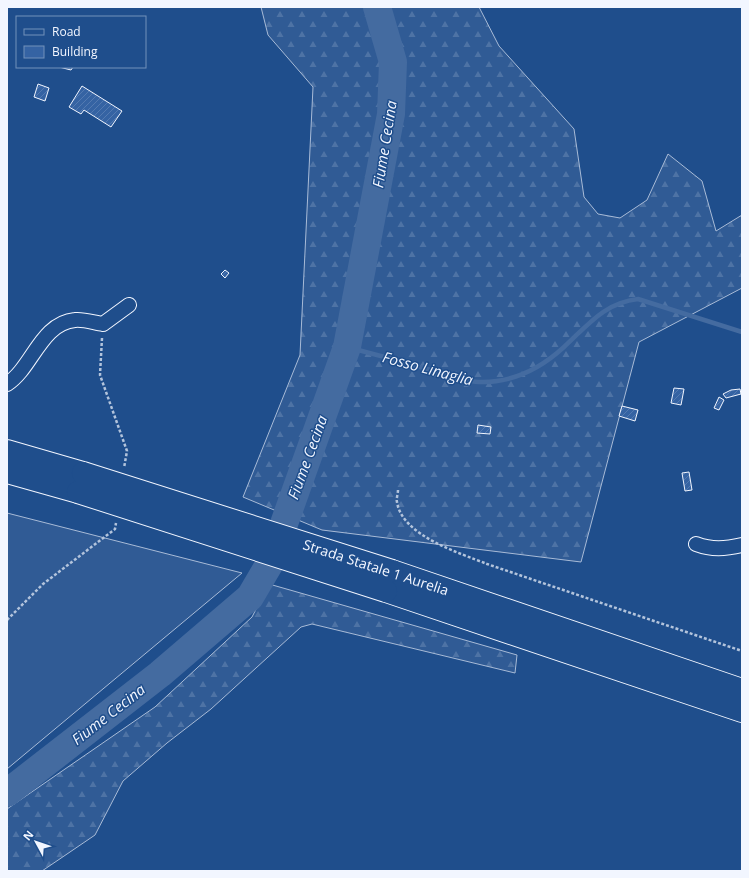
<svg xmlns="http://www.w3.org/2000/svg" width="749" height="878" font-family="'Open Sans',sans-serif">
<style>
.built{fill:#305b95;stroke:#a8bbd7}
.forest{fill:url(#forest-firs);stroke:#a8bbd7}
.lines{fill:none;stroke-linecap:round;stroke-linejoin:round}
.stream{stroke:#446ba0;stroke-width:4.5}
.river{stroke:#446ba0;stroke-width:28}
.building{fill:url(#building-hatch);stroke:#f2f6ff}
.minor-casing{stroke:#f2f6ff;stroke-width:16}
.trunk-casing{stroke:#f2f6ff;stroke-width:24}
.path{stroke:#b3c4dc;stroke-width:2.5;stroke-dasharray:3 2;stroke-linecap:butt}
.minor{stroke:#1f4e8c;stroke-width:14}
.trunk{stroke:#1f4e8c;stroke-width:22}
.trunk-bridge-casing{stroke:#f2f6ff;stroke-width:24;stroke-linecap:butt}
.trunk-bridge{stroke:#1f4e8c;stroke-width:22}
.labels{text-anchor:middle;dominant-baseline:central;stroke-width:3;stroke-linejoin:round;paint-order:stroke}
.street-label{font-size:14px;fill:#f2f6ff;stroke:#1f4e8c}
.water-label{font-size:15px;font-style:italic;fill:#f2f6ff;stroke:#1f4e8c}
</style>
<defs>
<pattern id="forest-firs" width="22" height="20" patternUnits="userSpaceOnUse"><rect width="22" height="20" fill="#305b95"/><path d="M5 1l3.5 6h-7zM16 11l3.5 6h-7z" fill="#4e73a5"/></pattern>
<pattern id="building-hatch" width="6" height="6" patternUnits="userSpaceOnUse"><rect width="6" height="6" fill="#3563a3"/><path d="M-1 1l2-2M0 6l6-6M5 7l2-2" fill="none" stroke="#537ab1"/></pattern>
</defs>
<rect width="100%" height="100%" fill="#1f4e8c"/>
<path class="built" d="M7 513 242 573 7 769Z"/>
<path class="forest" d="M261 7H479L499 46 574 129 584 197 598 214 620 218 647 200 668 154 702 181 716 231 742 215V288L639 342 581 562 322 530 243 497 300 355 313 87 268 35Z
M269 584 517 655 515 673 312 624 301 627 211 709 167 743 123 781 95 835 42 871H7V809L155 707 252 617Z"/>
<g class="lines">
<path class="stream" d="M347 347C372 354 398 360 423 368 441 373 460 381 479 382 512 383 540 369 564 347 588 325 604 303 638 299L742 332"/>
<path class="river" d="M7 793 160 674 250 597 270 563 347 347 391 114 393 62 377 7"/>
</g>
<path class="building" d="M59 67H73L71 70Z
M38 84 49 88 45 101 34 97Z
M82 86 122 111 111 127 84 110 81 114 69 107Z
M225 270 229 273 225 278 221 274Z
M674 388 684 389 681 405 671 403Z
M740 389 741 394 726 398 723 394 731 390Z
M719 397 724 400 719 410 714 408Z
M622 406 638 410 635 421 619 416Z
M478 425 491 427 490 434 477 433Z
M689 472 692 490 685 491 682 473Z"/>
<g class="lines">
<defs>
<path id="minor" d="M7 384C32 368 41 323 75 320 84 319 95 323 103 324L129 305
M696 544C712 550 725 549 742 545"/>
<path id="trunk" d="M7 451 83 473
M7 472 78 492
M392 571 742 690
M386 591 742 711"/>
</defs>
<use href="#minor" class="minor-casing"/>
<use href="#trunk" class="trunk-casing"/>
<path class="path" d="M102 338 100 375 127 451 124 468
M398 490C398 494 396 499 397 502 402 536 460 553 487 564L742 651
M7 620 43 584 115 529 116 523"/>
<use href="#minor" class="minor"/>
<use href="#trunk" class="trunk"/>
<defs>
<path id="trunk-bridge" d="M83 473 392 571
M78 492 386 591"/>
</defs>
<use href="#trunk-bridge" class="trunk-bridge-casing"/>
<use href="#trunk-bridge" class="trunk-bridge"/>
</g>
<g class="labels">
<g class="street-label">
<text transform="translate(376 567) rotate(18)">Strada Statale 1 Aurelia</text>
</g>
<g class="water-label">
<text transform="translate(384 144) rotate(-81)">Fiume Cecina</text>
<text transform="translate(428 368) rotate(15)">Fosso Linaglia</text>
<text transform="translate(307 457) rotate(-70)">Fiume Cecina</text>
<text transform="translate(108 714) rotate(-38)">Fiume Cecina</text>
</g>
</g>
<rect width="749" height="878" fill="none" stroke="#f2f6ff" stroke-width="16"/>
<rect x="16" y="16" width="130" height="52" fill="#1f4e8c" stroke="#7391ba"/>
<rect x="24" y="29" width="20" height="6" fill="#1f4e8c" stroke="#7391ba"/>
<text x="52" y="36" font-size="12" fill="#f2f6ff">Road</text>
<rect x="24" y="46" width="20" height="12" fill="#3563a3" stroke="#7391ba"/>
<text x="52" y="56" font-size="12" fill="#f2f6ff">Building</text>
<g transform="translate(36 842) rotate(310)" stroke="#1f4e8c" stroke-width="3" paint-order="stroke">
<path d="M0-3L7 15L0 10L-7 15Z" fill="#f2f6ff"/>
<text y="-6" font-size="11" font-weight="bold" text-anchor="middle" fill="#f2f6ff">N</text>
</g>
</svg>
